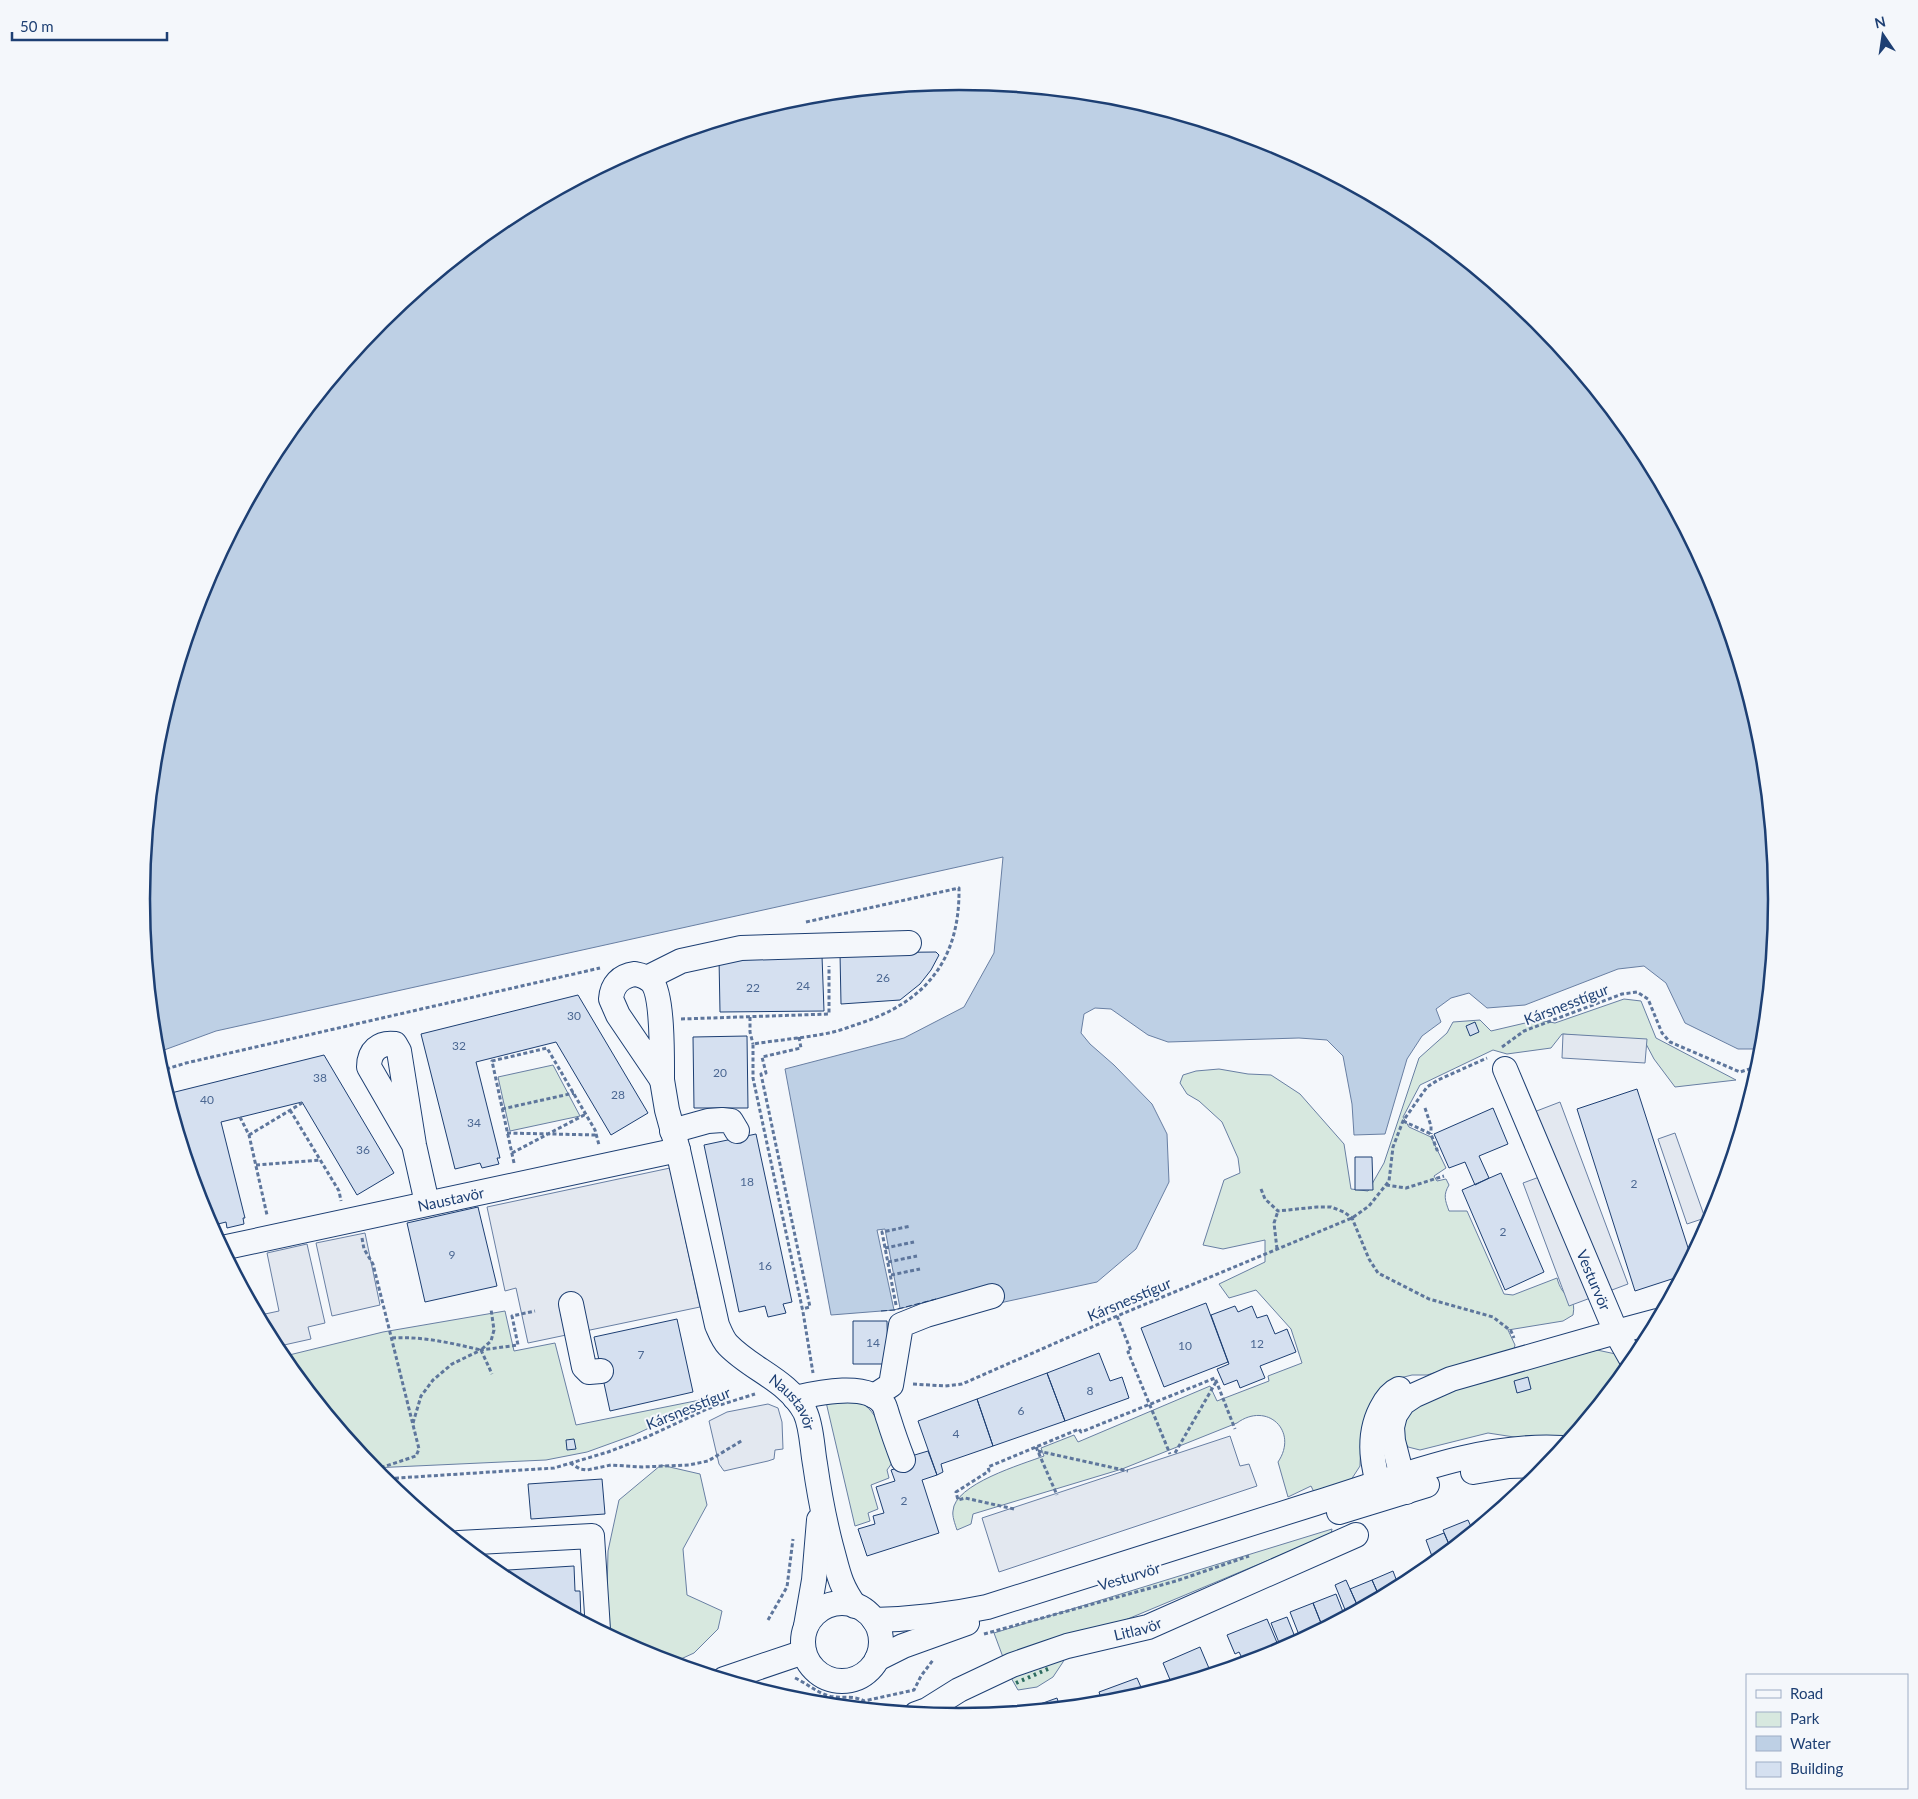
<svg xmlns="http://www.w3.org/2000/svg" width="1918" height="1799" font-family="Lato,sans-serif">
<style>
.green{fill:#d7e8df;stroke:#687fa3}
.parking{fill:#e3e8f0;stroke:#687fa3}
.water{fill:#bed0e5;stroke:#687fa3}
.pier{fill:#f4f7fb;stroke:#687fa3}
.building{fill:#d5e0f0;stroke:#1d3f73}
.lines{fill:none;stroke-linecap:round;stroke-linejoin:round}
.minor-casing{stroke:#1d3f73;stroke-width:26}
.path{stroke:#5e769c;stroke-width:3;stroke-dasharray:4 2.5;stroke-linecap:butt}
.minor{stroke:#f4f7fb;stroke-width:24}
.hedge{stroke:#2c6c60;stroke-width:4;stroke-dasharray:2.5 4;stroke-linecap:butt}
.fence{stroke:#1d3f73;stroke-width:1;stroke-dasharray:6 2.5;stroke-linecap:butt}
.labels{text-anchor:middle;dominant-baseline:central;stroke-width:4;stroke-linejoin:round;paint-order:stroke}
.number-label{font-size:12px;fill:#4b6792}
.street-label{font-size:15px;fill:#1d3f73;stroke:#f4f7fb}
.rim{fill:none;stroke:#1d3f73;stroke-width:2.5}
</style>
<rect width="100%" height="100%" fill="#f4f7fb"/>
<path class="green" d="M1624 999 1641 1001 1656 1038 1736 1080 1675 1087 1654 1059 1645 1042 1562 1034 1551 1048 1507 1054 1493 1050 1420 1085 1403 1117 1409 1127 1431 1137 1446 1168 1434 1176 1437 1181 1446 1179 1449 1185C1443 1195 1445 1200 1449 1211H1467L1504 1294 1513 1295 1557 1278C1558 1282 1560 1287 1562 1290 1569 1300 1576 1299 1573 1315L1563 1321 1508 1330 1515 1345 1514 1349 1427 1375H1412L1400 1378 1367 1415 1361 1436 1360 1466 1349 1483 1317 1498 1311 1486 1288 1497 1278 1462C1299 1431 1267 1401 1237 1423L1122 1469 973 1514 971 1524 957 1530C955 1524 952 1516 953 1511 954 1484 1023 1464 1044 1456L1041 1448 1074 1435 1078 1442 1210 1386 1217 1401 1269 1381 1268 1376 1302 1363 1291 1329 1256 1290 1229 1298 1219 1284 1265 1262V1240L1223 1249 1203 1245 1224 1180 1240 1173 1238 1158 1222 1122 1199 1101 1187 1094 1180 1083 1183 1075 1196 1071 1219 1069 1248 1074 1271 1075 1300 1094 1344 1144 1351 1189 1368 1191 1384 1163 1419 1058 1447 1033 1453 1022 1480 1020 1491 1031 1538 1020 1555 1023Z
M553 1065 580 1116 510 1131 498 1077Z
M505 1311 514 1351 555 1343 576 1425 700 1400 701 1404 634 1435 587 1452 546 1460 372 1468 281 1357 383 1332Z
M1597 1350 1625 1356 1631 1364 1569 1440 1527 1439 1488 1433 1420 1450 1408 1447 1402 1436 1401 1420 1432 1395Z
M826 1402C835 1402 849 1399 858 1402 880 1409 885 1444 892 1463L887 1470 889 1478 871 1485 878 1509 868 1513 870 1521 855 1526Z
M661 1465 700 1474 707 1505 683 1549 687 1595 722 1611 718 1629 694 1653 672 1663 646 1655 610 1636 607 1595 608 1551 619 1500Z
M1332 1529 1331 1534 1087 1636 1069 1647 1063 1662 1053 1677 1037 1687 1018 1690 1010 1676 994 1633Z"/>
<path class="parking" d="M1563 1034 1647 1039 1645 1063 1562 1058Z
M1560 1102 1628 1284 1569 1306 1523 1183 1542 1176 1521 1117Z
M1675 1133 1705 1218 1687 1224 1658 1139Z
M670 1168 700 1307 528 1343 516 1288 505 1291 487 1207Z
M365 1233 380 1305 332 1316 316 1243Z
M307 1244 325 1323 308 1327 311 1339 275 1347 270 1338 265 1314 279 1311 267 1253Z
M768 1404 778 1408 782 1422 783 1449 775 1450 774 1459 768 1461 724 1471 719 1464 709 1421 727 1412Z
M1230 1436 1240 1466 1249 1464 1257 1486 999 1572 982 1518Z"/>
<path class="water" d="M959 81 1119 97 1272 144 1414 219 1538 321 1640 445 1715 587 1762 740 1777 900 1762 1049H1738L1685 1023 1666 983 1644 966 1618 969 1525 1005 1487 1008 1469 993 1451 998 1436 1009 1441 1022 1422 1036 1407 1059 1385 1134 1354 1135 1352 1104 1343 1056 1327 1040 1299 1038 1168 1042 1148 1035 1111 1009 1095 1008 1084 1014 1081 1033 1090 1044 1114 1065 1152 1104 1167 1134 1169 1182 1136 1249 1097 1282 995 1304 948 1297 894 1310 831 1315 785 1069 904 1038 964 1007 994 953 1003 857 216 1031 156 1053 141 899 157 740 203 586 279 445 381 321 505 219 646 143 800 97Z"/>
<path class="pier" d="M885 1229 900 1308 894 1310 877 1230Z"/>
<path class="building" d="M936 952 939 955 931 970 920 984 900 1000 841 1004 840 953Z
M822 956 824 1011 720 1012 719 958Z
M578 995 648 1113 611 1135 556 1042 476 1062 500 1158H497L499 1164 482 1168 480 1163 455 1169 421 1034Z
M1475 1022 1479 1032 1470 1036 1466 1026Z
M747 1036 748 1108H694L693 1037Z
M324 1055 394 1173 357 1195 302 1102 221 1122 245 1218H243L244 1224 227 1228 226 1222 210 1226 203 1212 167 1094Z
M1637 1089 1691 1257 1681 1276 1635 1291 1577 1109Z
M1493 1108 1508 1144 1479 1156 1489 1178 1475 1185 1465 1162 1449 1168 1434 1134Z
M756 1134 792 1302 783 1304 786 1313 768 1317 765 1306 739 1312 704 1145Z
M1355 1157H1372L1373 1190H1355Z
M1501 1173 1544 1272 1505 1290 1462 1190Z
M478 1207 497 1286 425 1302 407 1223Z
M1206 1303 1228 1362 1164 1387 1141 1328Z
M1235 1306 1238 1312 1252 1306 1257 1318 1267 1315 1275 1334 1287 1329 1296 1352 1260 1366 1265 1378 1240 1388 1237 1380 1224 1385 1217 1369 1229 1364 1211 1315Z
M677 1319 693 1392 610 1411 594 1337Z
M853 1321H887L888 1364H853Z
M1099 1353 1110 1381 1122 1377 1129 1398 1065 1421 1047 1373Z
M1047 1373 1065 1421 993 1446 977 1399Z
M1528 1377 1531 1389 1517 1393 1514 1381Z
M977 1399 993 1446 941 1464 943 1472 937 1475 918 1421Z
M574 1439 576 1449 567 1450 566 1440Z
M928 1451 937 1475 922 1480 939 1533 867 1556 858 1529 875 1524 873 1516 884 1513 876 1487 895 1481 891 1470 910 1464 908 1457Z
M602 1479 605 1514 531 1519 528 1484Z
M1468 1520 1473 1531 1451 1549 1443 1530Z
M1444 1533 1451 1549 1426 1570 1423 1563 1433 1559 1426 1540Z
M574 1566 575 1591H580L581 1621 504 1580 508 1579V1570Z
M1393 1571 1399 1587 1380 1598 1372 1580Z
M1346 1580 1358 1607 1346 1612 1335 1585Z
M1372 1580 1380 1598 1359 1609 1350 1589Z
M1336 1594 1345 1617 1323 1628 1313 1603Z
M1313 1603 1323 1628 1301 1640 1290 1612Z
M1287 1617 1297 1642 1282 1650 1271 1623Z
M1267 1619 1278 1645 1260 1652 1261 1655 1244 1662 1239 1652 1235 1654 1227 1635Z
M1200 1647 1211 1673 1177 1684 1175 1680 1171 1682 1163 1663Z
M1137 1678 1144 1694 1118 1702 1103 1704 1099 1692Z
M1057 1698 1060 1708 1026 1711V1709Z"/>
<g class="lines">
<defs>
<g id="minor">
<path d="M635 974C641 975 647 977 652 982 663 996 662 1061 662 1080L618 1015 611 999C612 985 620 976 635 974Z"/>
<path d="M647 978 681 961 741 948 909 943"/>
<path id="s1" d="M662 1080 667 1110 678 1150 717 1325C720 1332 723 1340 728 1345 752 1370 788 1380 805 1412 812 1427 812 1448 815 1464 819 1492 824 1519 831 1546 838 1571 839 1584 855 1606"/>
<path d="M672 1131 708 1121 722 1120 731 1121 737 1131"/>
<path d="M414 1145 369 1067C369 1051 379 1042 395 1044L399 1051 414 1145 427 1203"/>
<path id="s2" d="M222 1248 678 1150"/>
<path d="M571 1304 584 1367 589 1372 601 1371"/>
<path d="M1633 1362 1616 1332 1657 1321"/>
<path d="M874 1396 891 1385 901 1325 926 1315 992 1296"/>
<path d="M795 1398C817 1393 869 1381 884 1405 886 1409 887 1415 889 1420 893 1433 898 1447 903 1460"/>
<path d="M1473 1472 1509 1466 1549 1465"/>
<path d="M1406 1492 1393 1441 1392 1427 1395 1415 1403 1403 1415 1395 1451 1379 1616 1332 1505 1069"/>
<path d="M1382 1497C1373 1468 1366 1438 1381 1409 1385 1401 1390 1393 1399 1389"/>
<path d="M1339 1512 1427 1485"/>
<path d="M459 1543 592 1536 598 1630"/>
<circle cx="842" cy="1642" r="39"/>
<path d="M874 1620C913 1619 949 1615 987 1607 1097 1572 1206 1538 1316 1503 1395 1479 1478 1443 1562 1448"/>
<path d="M806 1626 814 1580 819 1520"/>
<path d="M877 1659 903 1646 967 1623"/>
<path d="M724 1679 804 1652"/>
<path id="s3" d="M916 1714 927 1710 959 1690 1012 1665 1067 1646 1148 1627 1356 1535"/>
</g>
</defs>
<use href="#minor" class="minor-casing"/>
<path class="path" d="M806 922 959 888C960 960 926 1002 858 1024 849 1027 839 1031 829 1033 804 1038 778 1040 753 1044V1078L803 1312 813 1373
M750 1017V1032L753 1044
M681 1019 829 1014V966
M799 1037 801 1048 762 1057 766 1073 761 1074 810 1307 802 1309
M1502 1047 1524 1031 1622 994 1637 992 1648 999 1662 1033 1670 1042 1740 1072 1759 1066
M160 1071 186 1063 600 968
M1425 1108 1431 1126V1134
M502 1109 574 1093
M290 1110 339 1191 341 1201
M240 1117 249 1135 267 1215
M1403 1121 1431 1134 1437 1150 1440 1149
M507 1133 597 1135
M249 1135 302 1103
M512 1153 586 1114
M514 1163 492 1061 547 1048 595 1130 599 1145
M256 1165 320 1160
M1386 1185 1406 1188 1444 1176
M1261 1189 1265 1199 1278 1211 1317 1207H1331L1344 1212 1352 1218 1369 1259 1378 1273 1429 1299 1493 1317 1511 1331 1514 1338
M362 1238 364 1249 373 1264 419 1449 416 1456 374 1470
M885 1248 914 1242
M1277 1249 1274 1223 1278 1211
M888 1262 917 1256
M891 1275 920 1269
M896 1305 882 1232 911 1226
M1117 1316 1131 1351 1128 1352 1170 1454
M392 1338C422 1336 451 1343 481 1350
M482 1349 491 1341 494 1330 491 1309
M481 1350 492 1374
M913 1384 945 1386 962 1384 1117 1316 1352 1218 1369 1206 1389 1181 1393 1147 1403 1121 1427 1087 1438 1080 1487 1058
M413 1423 421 1396 433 1380 452 1364 481 1350 518 1345 512 1316 535 1311
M1036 1447 1057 1495
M1038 1451 1128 1471
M1175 1453 1216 1382
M570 1463 580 1469 587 1470 611 1465 642 1467 689 1465 708 1461 743 1440
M382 1479 554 1468 608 1452 647 1437 707 1409 755 1394
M1014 1509 965 1498 958 1500 956 1492 989 1471 988 1467 1079 1429 1081 1432 1215 1378 1235 1429
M768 1620 787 1587 793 1539
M984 1634 1176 1581 1249 1556
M795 1678C806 1683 815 1691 826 1695 839 1700 852 1694 864 1701L914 1690 921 1676 933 1660
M771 1686 775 1695
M789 1692 796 1701
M859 1708 864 1701"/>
<use href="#minor" class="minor"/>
<path class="hedge" d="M1016 1683 1050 1668"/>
<path class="fence" d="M881 1311 894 1310 936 1299"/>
</g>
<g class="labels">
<g class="number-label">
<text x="883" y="977">26</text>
<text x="803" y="985">24</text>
<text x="753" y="987">22</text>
<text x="574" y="1015">30</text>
<text x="459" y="1045">32</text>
<text x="720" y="1072">20</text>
<text x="320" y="1077">38</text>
<text x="618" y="1094">28</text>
<text x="207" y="1099">40</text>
<text x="474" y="1122">34</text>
<text x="363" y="1149">36</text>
<text x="747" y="1181">18</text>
<text x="1634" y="1183">2</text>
<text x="1503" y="1231">2</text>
<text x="452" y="1254">9</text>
<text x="765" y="1265">16</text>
<text x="873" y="1342">14</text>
<text x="1257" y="1343">12</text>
<text x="1185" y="1345">10</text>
<text x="641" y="1354">7</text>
<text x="1090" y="1390">8</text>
<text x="1021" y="1410">6</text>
<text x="956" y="1433">4</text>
<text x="904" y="1500">2</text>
</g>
<g class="street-label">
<text transform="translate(1566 1004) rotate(-21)">Kársnesstígur</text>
<text stroke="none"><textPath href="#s2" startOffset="234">Naustavör</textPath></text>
<text transform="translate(1594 1280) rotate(67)">Vesturvör</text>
<text transform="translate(1129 1299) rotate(-23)">Kársnesstígur</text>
<text stroke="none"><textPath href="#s1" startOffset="362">Naustavör</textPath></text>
<text transform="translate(688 1408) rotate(-22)">Kársnesstígur</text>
<text transform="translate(1129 1576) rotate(-17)">Vesturvör</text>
<text stroke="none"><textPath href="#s3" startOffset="239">Litlavör</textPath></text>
</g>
</g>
<path d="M0 0H1918V1799H0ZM150 899a809 809 0 1 1 1618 0a809 809 0 1 1-1618 0Z" fill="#f4f7fb" fill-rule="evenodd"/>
<path class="rim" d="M150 899a809 809 0 1 1 1618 0a809 809 0 1 1-1618 0Z"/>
<rect x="1746" y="1674" width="162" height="115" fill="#f4f7fb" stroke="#9eadc5"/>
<rect x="1756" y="1690" width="25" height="8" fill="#f4f7fb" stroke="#9eadc5"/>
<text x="1790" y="1699" font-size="15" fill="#1d3f73">Road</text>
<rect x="1756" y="1712" width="25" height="15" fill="#d7e8df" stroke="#9eadc5"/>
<text x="1790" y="1724" font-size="15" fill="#1d3f73">Park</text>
<rect x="1756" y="1736" width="25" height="15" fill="#bed0e5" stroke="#9eadc5"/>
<text x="1790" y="1749" font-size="15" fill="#1d3f73">Water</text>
<rect x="1756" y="1762" width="25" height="15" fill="#d5e0f0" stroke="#9eadc5"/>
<text x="1790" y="1774" font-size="15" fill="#1d3f73">Building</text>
<g transform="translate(1883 35) rotate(347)" stroke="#f4f7fb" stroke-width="4" paint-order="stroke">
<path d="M0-4L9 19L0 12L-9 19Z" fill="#1d3f73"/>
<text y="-8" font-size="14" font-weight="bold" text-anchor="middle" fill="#1d3f73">N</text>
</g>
<path d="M12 32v8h155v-8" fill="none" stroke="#1d3f73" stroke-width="2.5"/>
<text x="20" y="32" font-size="15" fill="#1d3f73" stroke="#f4f7fb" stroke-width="4" paint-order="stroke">50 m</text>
</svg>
